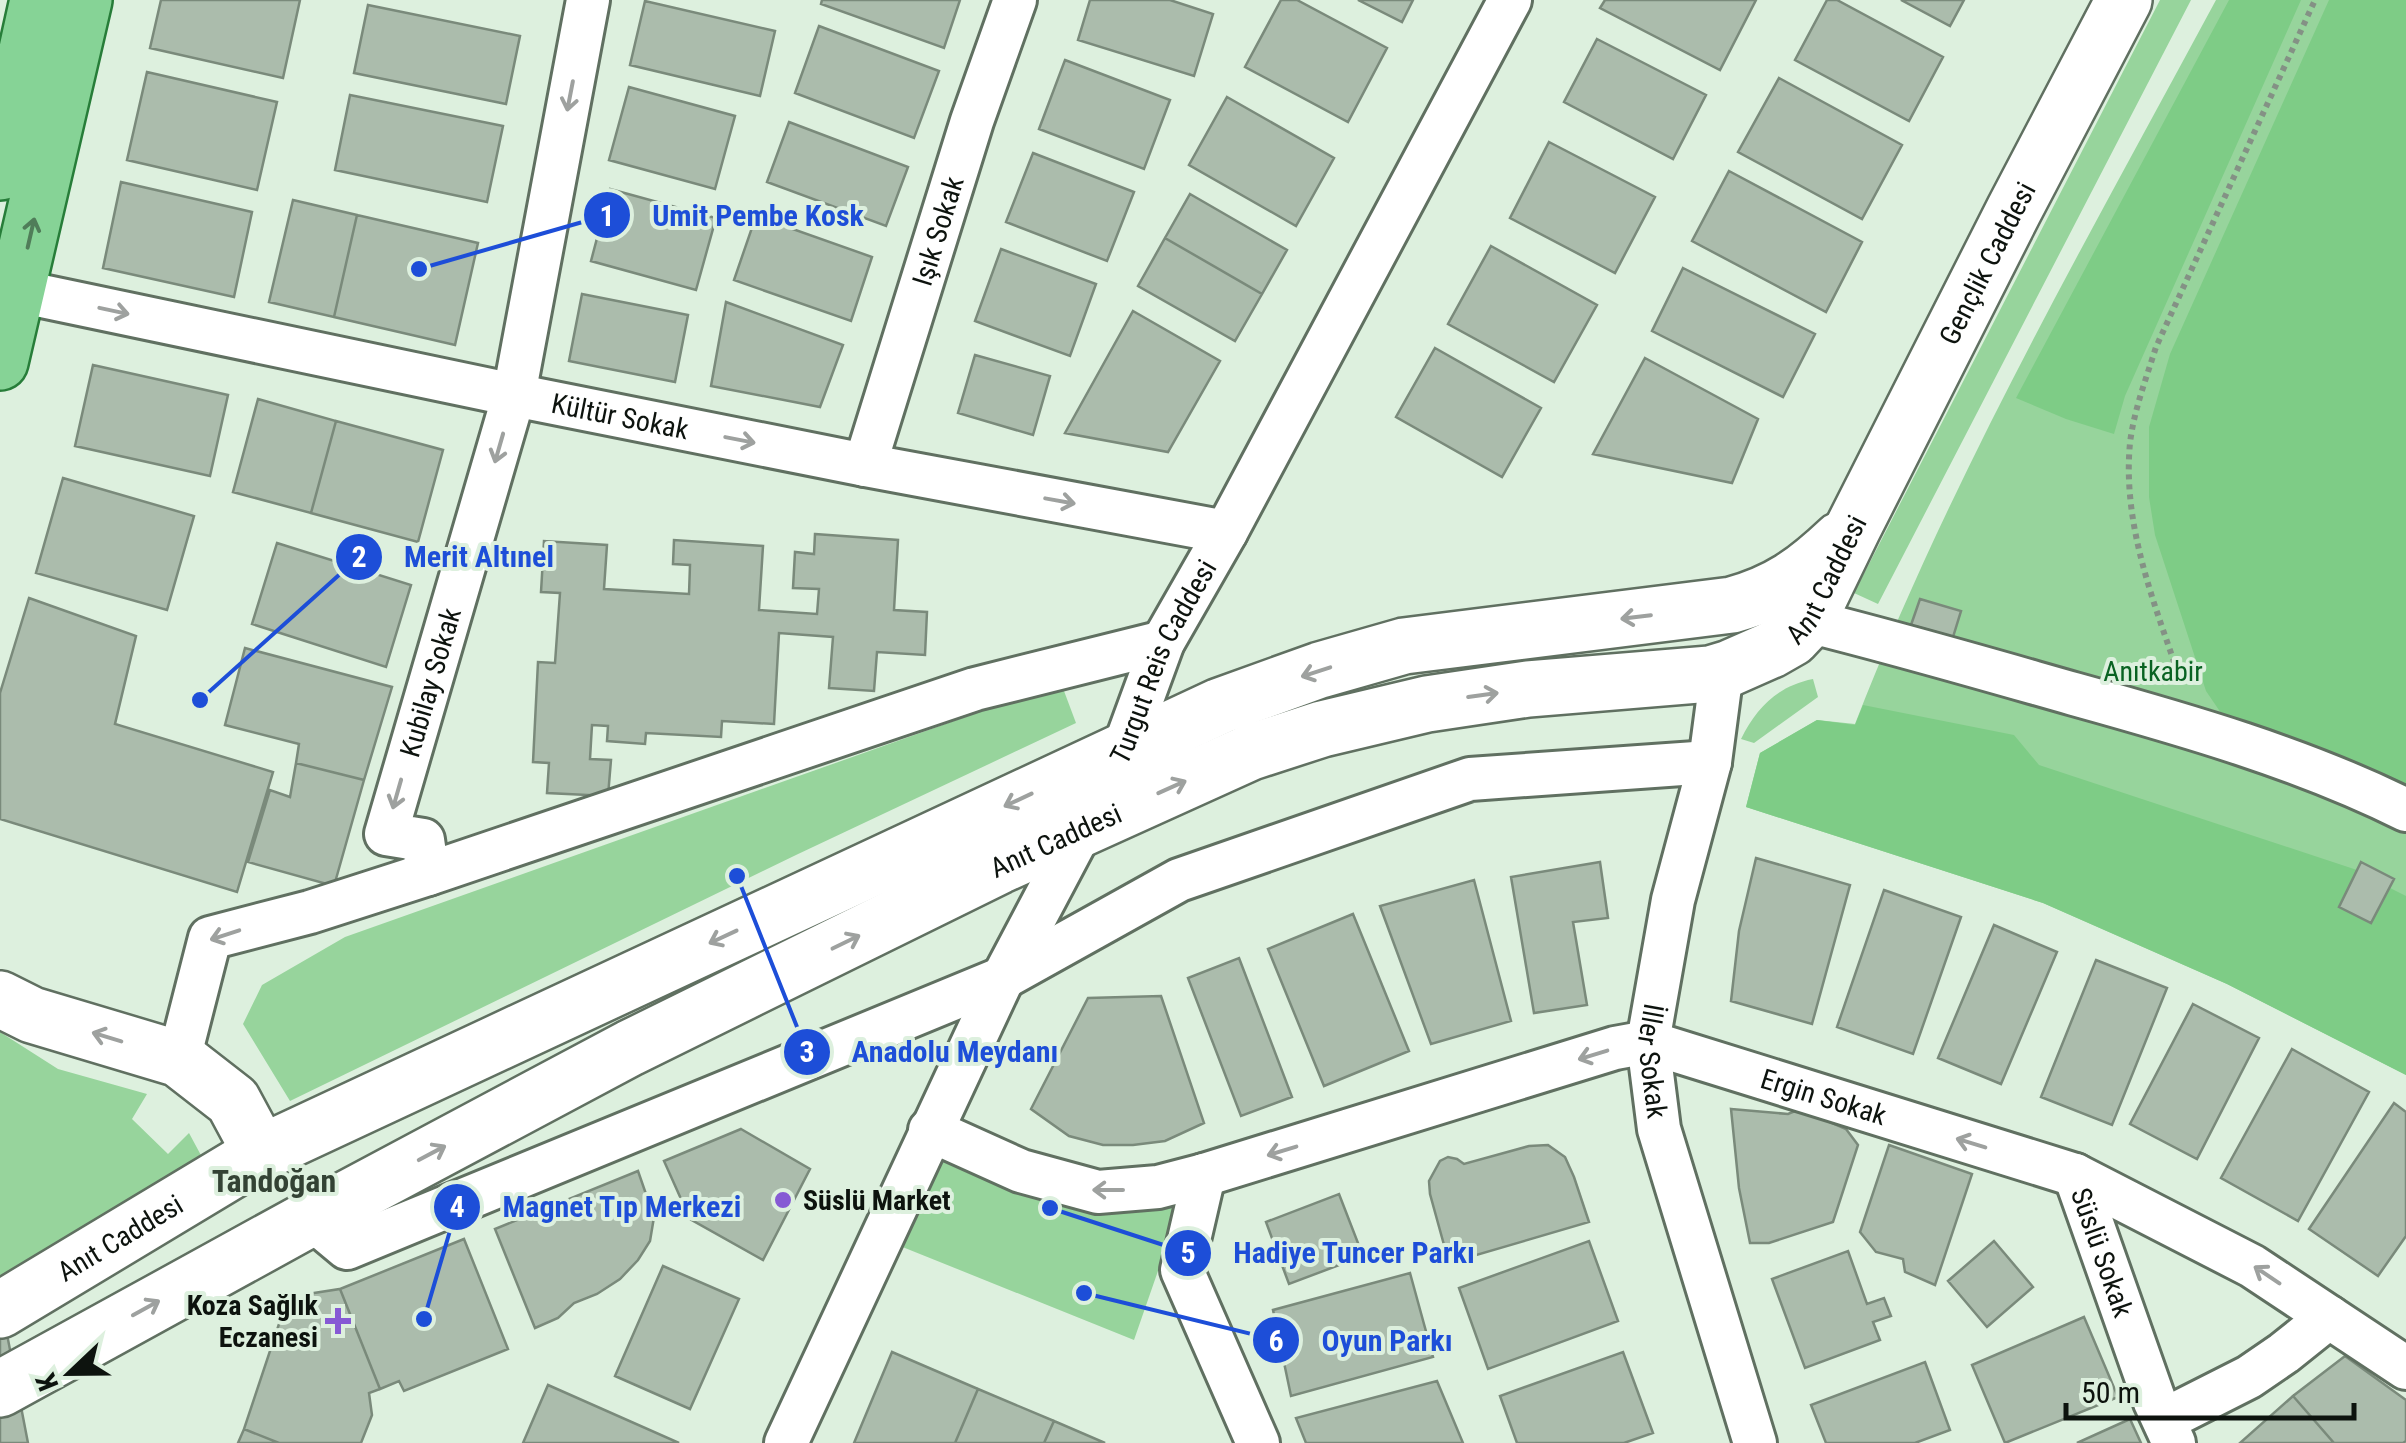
<svg xmlns="http://www.w3.org/2000/svg" width="2406" height="1443" font-family="'Roboto Condensed',sans-serif">
<style>
.green{fill:#97d49c}
.forest{fill:#7ecc86}
.building{fill:#abbcac;stroke:#7a8a7b;stroke-width:2.5}
.lines{fill:none;stroke-linecap:round;stroke-linejoin:round}
.minor-casing{stroke:#607061;stroke-width:48}
.secondary-casing{stroke:#607061;stroke-width:60}
.primary-casing{stroke:#277d39;stroke-width:60}
.path{stroke:#849185;stroke-width:6;stroke-dasharray:5 5;stroke-linecap:butt}
.minor{stroke:#fff;stroke-width:42}
.secondary{stroke:#fff;stroke-width:55}
.primary{stroke:#86d396;stroke-width:55}
.oneway{stroke:#9ea19f}
.oneway2{stroke:#507d59}
.poi-dot{fill:#865ad4;stroke:#ddf0de;stroke-width:4}
.labels{text-anchor:middle;dominant-baseline:central;stroke-width:8;stroke-linejoin:round;paint-order:stroke}
.street-label{font-size:28px;fill:#0d130e;stroke:#ddf0de}
.park-label{font-size:28px;fill:#096222;stroke:#ddf0de}
.poi-label{font-size:28px;font-weight:bold;fill:#0d130e;stroke:#ddf0de;text-anchor:start}
.quarter-label{font-size:32px;font-weight:bold;fill:#334234;stroke:#ddf0de}
.leader{fill:none;stroke:#1d4ed8;stroke-width:4}
.callout-dot{fill:#1d4ed8;stroke:#ddf0de;stroke-width:4}
.mark-label{font-size:30px;text-anchor:middle;font-weight:bold;fill:#fff}
.callout-label{font-size:30px;text-anchor:middle;font-weight:bold;fill:#1d4ed8;stroke:#ddf0de;stroke-width:8;stroke-linejoin:round;paint-order:stroke}
</style>
<rect width="100%" height="100%" fill="#ddf0de"/>
<path class="green" d="M2160 0H2191L1878 604 1854 593Z
M2216 0H2406V1075L2227 984 2043 903 1746 807 1760 753 1817 720 1855 724C1953 472 2088 238 2216 0Z
M1813 679 1818 697 1754 743 1741 739C1757 707 1778 686 1813 679Z
M1061 683 1076 723 796 855 290 1101 243 1024 262 985 345 937Z
M0 1032 58 1069 147 1094 132 1119 168 1154 189 1133 203 1159 0 1282Z
M942 1156 1183 1199 1134 1340 900 1246Z"/>
<path class="forest" d="M2229 0H2301L2125 396 2114 434 2066 419 2016 398Z
M2329 0H2406V787L2221 713 2206 691 2155 535 2149 497V427L2170 354Z
M1863 705 2014 735 2039 765 2357 870 2339 906 2371 923 2390 888 2406 896V1075L2227 984 2043 903 1746 807 1760 753 1817 720 1855 725Z"/>
<path class="building" d="M161 0H300L283 78 150 48Z
M822 0H960L944 48 821 4Z
M1090 0H1170L1213 14 1194 76 1078 40Z
M1281 0H1297L1387 48 1348 122 1245 67Z
M1358 0H1413L1402 22Z
M1605 0H1756L1720 70 1600 8Z
M1827 0H1837L1943 57 1909 121 1795 60Z
M1901 0H1964L1950 26Z
M645 1 775 31 760 96 630 65Z
M368 5 520 36 506 104 354 73Z
M819 26 939 71 914 138 795 93Z
M1597 39 1706 95 1673 159 1564 102Z
M1065 60 1170 100 1144 169 1039 129Z
M147 72 277 102 257 190 127 160Z
M1779 78 1902 145 1862 219 1738 152Z
M629 87 735 116 715 189 609 160Z
M350 95 503 126 487 202 335 170Z
M1227 97 1334 158 1296 226 1189 165Z
M789 122 908 167 886 226 767 182Z
M1549 142 1655 197 1615 273 1510 218Z
M1033 153 1134 192 1107 261 1006 222Z
M1729 171 1862 242 1826 312 1692 241Z
M121 182 252 212 234 297 103 268Z
M610 189 716 218 696 290 591 261Z
M1190 194 1287 250 1262 294 1165 238Z
M293 200 357 215 334 317 269 302Z
M357 215 478 243 455 345 334 317Z
M756 216 872 257 851 321 734 280Z
M1165 238 1262 294 1235 341 1138 286Z
M1491 246 1597 305 1554 382 1448 324Z
M1001 249 1096 284 1070 356 975 321Z
M1683 268 1815 334 1783 397 1652 331Z
M582 294 688 315 675 382 569 361Z
M726 302 843 345 820 407 711 386Z
M1133 311 1220 361 1168 452 1065 433Z
M1435 348 1541 408 1502 477 1396 417Z
M975 355 1050 376 1033 435 958 413Z
M1645 358 1758 419 1732 483 1593 454Z
M93 365 228 395 210 476 75 446Z
M258 399 336 421 311 513 233 492Z
M336 421 443 450 418 542 311 513Z
M63 478 194 516 167 610 36 573Z
M815 534 898 540 894 610 927 612 925 655 877 652 874 691 829 688 833 637 779 633 774 724 722 721 721 737 646 733 645 744 607 741 608 726 592 725 590 759 611 760 608 796 547 793 549 763 533 762 538 662 555 663 560 593 541 592 544 541 607 545 604 589 689 594 690 565 673 564 674 540 763 546 759 610 817 614 819 589 793 588 795 552 814 554Z
M277 543 411 585 386 667 252 624Z
M29 598 136 636 115 724 273 772 237 892 0 819V693Z
M1920 599 1961 611 1953 637 1911 625Z
M245 648 392 687 364 780 296 763 299 744 225 725Z
M296 763 364 780 334 886 248 862 270 790 290 797Z
M1756 858 1850 885 1812 1024 1731 1001 1739 931Z
M1600 862 1608 918 1573 922 1587 1005 1534 1013 1511 877Z
M2361 862 2394 879 2371 923 2339 907Z
M1474 880 1511 1021 1431 1044 1380 906Z
M1884 890 1961 917 1913 1054 1837 1027Z
M1353 914 1409 1051 1324 1086 1268 949Z
M1994 925 2057 952 2001 1084 1938 1058Z
M1239 958 1292 1097 1241 1116 1188 978Z
M2096 960 2167 988 2112 1125 2041 1097Z
M1161 996 1204 1123 1165 1141 1133 1145H1103L1069 1136 1031 1109 1088 998Z
M2193 1004 2259 1038 2197 1159 2130 1124Z
M2292 1049 2369 1092 2298 1221 2221 1178Z
M2394 1103 2406 1112V1236L2378 1276 2309 1229Z
M1731 1109 1788 1114 1800 1109 1846 1129 1858 1145 1833 1222 1769 1243H1750L1739 1188Z
M741 1129 810 1169 763 1260 690 1219 664 1161Z
M1548 1145 1565 1157 1574 1177 1589 1222 1449 1263 1430 1194 1429 1181 1440 1161 1448 1157 1457 1159 1464 1164 1529 1146Z
M1889 1145 1972 1174 1935 1285 1905 1272 1903 1259 1876 1252 1860 1232Z
M638 1171 654 1217 650 1241 638 1260 620 1279 597 1294 574 1303 558 1318 535 1328 495 1229Z
M1339 1194 1363 1256 1289 1284 1266 1222Z
M464 1239 508 1349 404 1391 399 1381 380 1389 340 1289Z
M1589 1241 1618 1321 1488 1369 1459 1288Z
M1994 1241 2033 1287 1987 1327 1948 1281Z
M1848 1251 1867 1304 1884 1298 1891 1316 1873 1322 1880 1340 1805 1368 1772 1279Z
M663 1266 739 1299 690 1409 615 1376Z
M1410 1273 1433 1357 1291 1396 1273 1310Z
M340 1289 380 1389 369 1393 372 1415 361 1443H279L244 1429 285 1306 314 1293Z
M0 1298 28 1443H0Z
M2084 1317 2118 1397 2005 1443 1972 1365Z
M892 1352 978 1389 955 1443H854Z
M1623 1352 1653 1433 1624 1443H1517L1500 1396Z
M2345 1356 2406 1400V1441L2403 1443H2334L2293 1396Z
M1925 1362 1950 1430 1915 1443H1826L1811 1405Z
M1437 1381 1463 1443H1306L1296 1418Z
M548 1385 679 1443H523Z
M978 1389 1054 1421 1044 1443H955Z
M2293 1396 2334 1443H2240Z
M2130 1419 2141 1443H2077Z
M1054 1421 1105 1443H1044Z
M244 1429 279 1443H238Z"/>
<g class="lines">
<defs>
<g id="minor">
<path id="s1" d="M18 291 514 395 865 465 1226 532"/>
<path id="s2" d="M865 465 972 121 1015 0"/>
<path d="M1808 621C1897 643 1986 669 2074 694 2186 725 2301 758 2406 810"/>
<path id="s3" d="M1722 671 1710 762 1673 900 1648 1042 1659 1129 1755 1443"/>
<path d="M428 874 975 689 1163 642"/>
<path id="s4" d="M179 1059 210 938 310 912 428 874 423 840 386 834 514 395 588 0"/>
<path id="s5" d="M930 1130 1021 1171 1098 1192 1158 1187 1204 1175 1615 1048 1648 1042 2075 1175 2252 1266 2406 1368"/>
<path d="M1204 1175 1182 1270 1258 1443"/>
<path id="s6" d="M2075 1175 2155 1402 2174 1443"/>
<path d="M311 1218 347 1248 1003 978 1179 880 1470 779 1710 762"/>
<path d="M2164 1420 2249 1377 2284 1353 2329 1317"/>
<path id="s7" d="M786 1443 1003 978 1123 751 1163 642 1226 532 1510 0"/>
</g>
<g id="secondary">
<path d="M0 999 32 1015 179 1059 233 1101 261 1153"/>
<path id="s8" d="M0 1310 261 1153 1220 706 1320 670 1404 646 1732 605C1779 592 1805 573 1840 540"/>
<path id="s9" d="M0 1389 311 1218 630 1048 999 866 1251 752 1322 729 1427 704 1528 689 1710 674 1730 668 1771 650 1792 638 1808 621 1853 528 2014 210 2124 0"/>
</g>
<path id="primary" d="M0 172 38 0
M0 362 84 0"/>
</defs>
<use href="#minor" class="minor-casing"/>
<use href="#secondary" class="secondary-casing"/>
<use href="#primary" class="primary-casing"/>
<path class="path" d="M2181 682C2155 605 2122 526 2130 443 2134 410 2146 379 2156 347L2315 0"/>
<use href="#minor" class="minor"/>
<use href="#secondary" class="secondary"/>
<use href="#primary" class="primary"/>
</g>
<defs><path id="oneway-shaft" d="M-6 0H5M1.5-3L5.5 0L1.5 3" fill="none" stroke-width="1.6" stroke-linecap="round" stroke-linejoin="round" transform="scale(2.5)"/></defs>
<g class="oneway">
<use href="#oneway-shaft" transform="translate(570 96) rotate(101)"/>
<use href="#oneway-shaft" transform="translate(114 311) rotate(12)"/>
<use href="#oneway-shaft" transform="translate(740 440) rotate(11)"/>
<use href="#oneway-shaft" transform="translate(499 448) rotate(106)"/>
<use href="#oneway-shaft" transform="translate(1060 501) rotate(10)"/>
<use href="#oneway-shaft" transform="translate(1636 617) rotate(173)"/>
<use href="#oneway-shaft" transform="translate(1316 672) rotate(162)"/>
<use href="#oneway-shaft" transform="translate(1483 695) rotate(-8)"/>
<use href="#oneway-shaft" transform="translate(1172 787) rotate(-24)"/>
<use href="#oneway-shaft" transform="translate(397 794) rotate(106)"/>
<use href="#oneway-shaft" transform="translate(1018 800) rotate(155)"/>
<use href="#oneway-shaft" transform="translate(225 935) rotate(162)"/>
<use href="#oneway-shaft" transform="translate(723 937) rotate(155)"/>
<use href="#oneway-shaft" transform="translate(846 942) rotate(-26)"/>
<use href="#oneway-shaft" transform="translate(107 1037) rotate(-163)"/>
<use href="#oneway-shaft" transform="translate(1593 1055) rotate(163)"/>
<use href="#oneway-shaft" transform="translate(1971 1143) rotate(-163)"/>
<use href="#oneway-shaft" transform="translate(1282 1151) rotate(163)"/>
<use href="#oneway-shaft" transform="translate(432 1153) rotate(-28)"/>
<use href="#oneway-shaft" transform="translate(1108 1190) rotate(180)"/>
<use href="#oneway-shaft" transform="translate(2267 1275) rotate(-146)"/>
<use href="#oneway-shaft" transform="translate(146 1308) rotate(-29)"/>
</g>
<use class="oneway2" href="#oneway-shaft" transform="translate(31 233) rotate(-77)"/>
<g class="poi-dot">
<circle cx="783" cy="1200" r="10"/>
<path d="M333 1306h10v10h10v10h-10v10h-10v-10h-10v-10h10z"/>
</g>
<g class="labels">
<g class="street-label">
<text stroke="none"><textPath href="#s2" startOffset="245">Işık Sokak</textPath></text>
<text stroke="none"><textPath href="#s9" startOffset="2385">Gençlik Caddesi</textPath></text>
<text stroke="none"><textPath href="#s1" startOffset="615">Kültür Sokak</textPath></text>
<text stroke="none"><textPath href="#s9" startOffset="2030">Anıt Caddesi</textPath></text>
<text stroke="none"><textPath href="#s7" startOffset="868">Turgut Reis Caddesi</textPath></text>
<text stroke="none"><textPath href="#s4" startOffset="582">Kubilay Sokak</textPath></text>
<text stroke="none"><textPath href="#s9" startOffset="1190">Anıt Caddesi</textPath></text>
<text stroke="none"><textPath href="#s3" startOffset="398">İller Sokak</textPath></text>
<text stroke="none"><textPath href="#s5" startOffset="935">Ergin Sokak</textPath></text>
<text stroke="none"><textPath href="#s8" startOffset="140">Anıt Caddesi</textPath></text>
<text stroke="none"><textPath href="#s6" startOffset="82">Süslü Sokak</textPath></text>
</g>
<g class="park-label">
<text x="2153" y="671">Anıtkabir</text>
</g>
<g class="poi-label">
<text x="803" y="1200">Süslü Market</text>
<text x="318" y="1305" text-anchor="end">Koza Sağlık<tspan x="318" dy="32">Eczanesi</tspan></text>
</g>
<g class="quarter-label">
<text x="274" y="1181">Tandoğan</text>
</g>
</g>
<path class="leader" d="M419 269L607 215M200 700L359 557M737 876L807 1052M424 1319L457 1207M1050 1208L1188 1253M1084 1293L1276 1340"/>
<g class="callout-dot">
<circle cx="419" cy="269" r="10"/>
<circle cx="200" cy="700" r="10"/>
<circle cx="737" cy="876" r="10"/>
<circle cx="424" cy="1319" r="10"/>
<circle cx="1050" cy="1208" r="10"/>
<circle cx="1084" cy="1293" r="10"/>
<circle cx="607" cy="215" r="25"/>
<circle cx="359" cy="557" r="25"/>
<circle cx="807" cy="1052" r="25"/>
<circle cx="457" cy="1207" r="25"/>
<circle cx="1188" cy="1253" r="25"/>
<circle cx="1276" cy="1340" r="25"/>
</g>
<g class="mark-label">
<text x="607" y="226">1</text>
<text x="359" y="567">2</text>
<text x="807" y="1062">3</text>
<text x="457" y="1217">4</text>
<text x="1188" y="1263">5</text>
<text x="1276" y="1351">6</text>
</g>
<g class="callout-label">
<text x="758" y="226">Umit Pembe Kosk</text>
<text x="479" y="567">Merit Altınel</text>
<text x="955" y="1062">Anadolu Meydanı</text>
<text x="622" y="1217">Magnet Tıp Merkezi</text>
<text x="1354" y="1263">Hadiye Tuncer Parkı</text>
<text x="1387" y="1351">Oyun Parkı</text>
</g>
<g transform="translate(70 1373) rotate(248)" stroke="#ddf0de" stroke-width="8" paint-order="stroke">
<path d="M0-8L18 38L0 25L-18 38Z" fill="#0d130e"/>
<text y="-15" font-size="28" font-weight="bold" text-anchor="middle" fill="#0d130e">K</text>
</g>
<path d="M2066 1403v15h288v-15" fill="none" stroke="#0d130e" stroke-width="5"/>
<text x="2081" y="1403" font-size="30" fill="#0d130e" stroke="#ddf0de" stroke-width="8" paint-order="stroke">50 m</text>
</svg>
